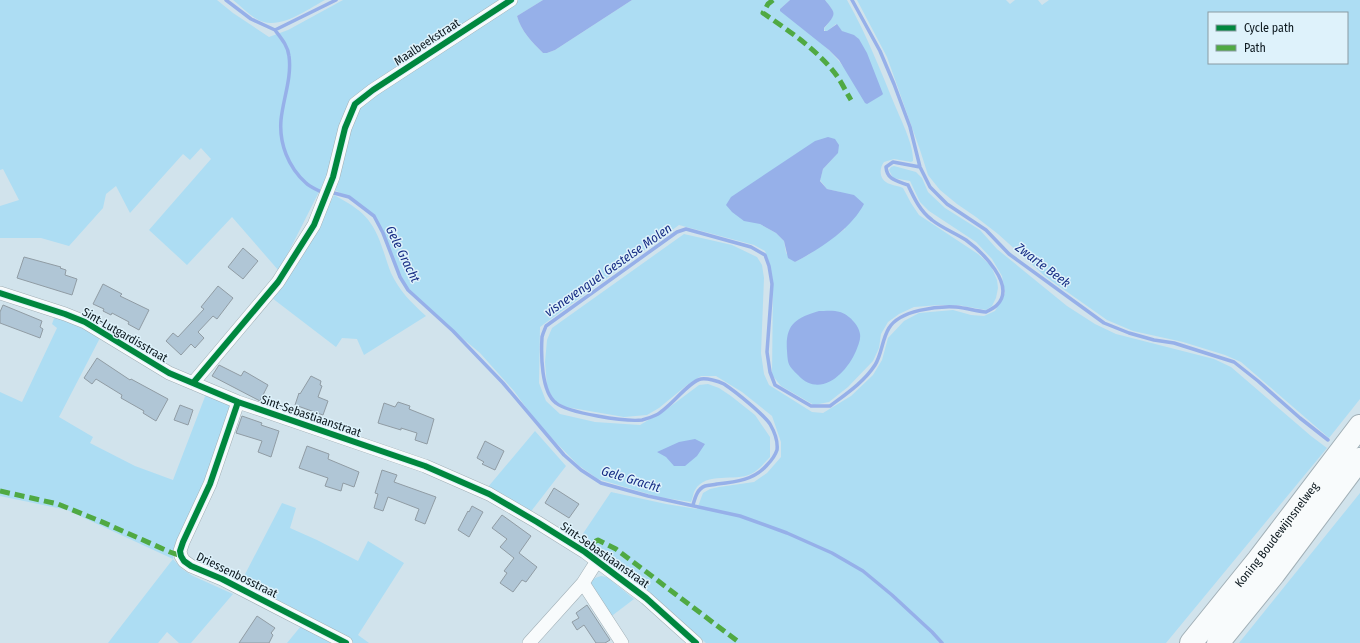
<svg xmlns="http://www.w3.org/2000/svg" width="1360" height="643" font-family="'Fira Sans Condensed',sans-serif">
<style>
.green{fill:#adddf3;fill-rule:evenodd}
.water{fill:#96b0e9}
.lines{fill:none;stroke-linecap:round;stroke-linejoin:round}
.stream{stroke:#96b0e9;stroke-width:3.5}
.building{fill:#b0c6d6;stroke:#909ca4}
.street-casing{stroke:#a1afb6;stroke-width:14}
.highway-casing{stroke:#a1afb6;stroke-width:24}
.street{stroke:#f8fbfc;stroke-width:13}
.highway{stroke:#f8fbfc;stroke-width:22}
.quiet{stroke:#50a943;stroke-width:5;stroke-dasharray:10 5;stroke-linecap:butt}
.cycleway-casing{stroke:#def2fb;stroke-width:8}
.cycleway{stroke:#00873e;stroke-width:6}
.labels{text-anchor:middle;dominant-baseline:central;stroke-width:3;stroke-linejoin:round;paint-order:stroke}
.street-label{font-size:12px;fill:#0c181e;stroke:#def2fb}
.water-label{font-size:13px;font-style:italic;fill:#172d85;stroke:#def2fb}
</style>
<rect width="100%" height="100%" fill="#d1e3ec"/>
<path class="green" d="M0 0H217L233 13 269 37 288 30 343 0H543L517 16C521 31 532 42 543 53H547L555 50 632 0H790L780 9C802 27 828 45 845 69L861 43C856 32 849 37 842 31 839 29 839 26 836 24L826 32 824 29C835 14 837 15 825 0H847C867 35 881 72 896 108 902 122 914 146 913 161L911 162 894 159 884 162C878 170 880 181 890 184 895 186 899 186 903 188L911 203 919 215 978 254 991 266 997 280 998 288 996 298 992 306 986 310 958 305H939L914 307 899 314 888 322 881 334 879 348 873 361 848 387 829 402 814 405 781 386 772 375 773 282 769 262 765 251 754 245 679 225 540 327 539 383 546 401 560 414 595 422 640 425 667 409 699 385 708 384 719 388 731 396 755 415 770 437V457C765 462 759 470 751 474 735 482 706 471 695 490 693 493 693 498 691 502L659 497 598 479 578 465 538 424 514 391 480 353 448 326 408 289 398 269 383 232 375 217 354 200 323 184 279 271 232 217 187 265 149 230 211 159 201 148 190 160 183 154 130 213 116 186 106 194 103 208 69 246 41 238H0V206L19 200 3 169 0 170ZM838 153 823 169 820 180 827 189 840 192 845 229 808 255 795 262 786 253 784 241 776 233 760 224Z
M233 0H325C306 10 277 33 255 18 247 13 241 6 233 0Z
M857 0H1006L1010 4 1015 0H1038L1042 5 1049 0H1360V399L1329 438 1241 362 1225 355 1183 342 1133 331 1107 320 1046 277 998 234 976 217 957 204 940 190 928 175 920 150 887 57ZM1209 13H1347V63H1209Z
M894 166 916 172 922 178 928 192 945 208 980 230 997 249 1067 306 1095 324 1116 334 1214 359 1231 367 1311 436 1327 448 1166 643H706L647 591 578 541 611 492 666 504 697 509 703 493 710 489 719 487 754 482 767 473 781 457V442L772 416 742 392 716 376H701L687 385 659 408 647 415 624 417 566 407 554 401 547 387 545 362 547 340 552 328 684 234 732 245 757 257 762 265 764 278 761 353 764 374 769 385 812 412 823 413 851 396 873 375 882 360 888 338 904 321 919 313 953 310 971 315 984 316 995 311 1005 293 1002 276 992 259 976 242 929 211 920 202 910 181 893 178 889 170 891 167Z
M334 195C362 210 373 219 383 250 386 258 388 266 391 273 400 292 411 302 426 316L364 355 357 339 342 338 336 347 272 298 320 223Z
M55 316 101 336 59 417 93 437 90 443 135 466 173 480 206 394 231 405 221 446 176 542 173 559 182 569 193 576 233 594 191 643H179L167 632 158 643H108L173 559 67 510 0 496V392L22 402 57 328 52 324Z
M535 431 566 466 529 514 488 487Z
M1360 493V643H1239Z
M282 503 296 508 290 528 317 540 358 561 368 541 404 563 358 635 369 643H353L307 615 241 582Z
M601 576 607 577 634 599 609 618 590 588 591 581 595 578Z
M301 626 337 643H287Z"/>
<path class="water" d="M543 0H632L555 50 547 53H543C532 42 521 31 517 16Z
M790 0H825C836 14 837 13 824 28V31H827L837 24 842 31 854 35 859 39 867 53 883 94 882 95 867 104 865 103 839 60 829 50 780 11V9Z
M828 137 835 139 839 145 838 153 823 169 820 181 827 189 854 195 864 204C851 229 820 249 795 262L788 258 784 241 776 233 760 224 744 221 732 212 726 205 731 197 815 141Z
M819 311C825 311 834 310 840 312 848 314 859 325 860 334 861 339 858 346 856 351 846 374 820 399 798 375 788 365 788 365 787 351 785 325 795 318 819 311Z
M695 439 705 444 697 456 685 466H674L666 457 657 452 679 442Z"/>
<g class="lines">
<path class="stream" d="M226 0 251 19 275 30 336 0
M852 0 880 51 894 84 910 127 920 167 930 187 947 204 986 230 1009 254 1104 323 1129 333 1154 340 1174 343 1234 362 1258 381 1300 418 1328 440
M275 30C281 38 288 46 289 56 292 78 283 99 281 120 279 143 288 167 306 183 310 187 316 189 321 192
M334 193 349 197 374 216 383 233 400 277 408 290 453 331 503 383 564 455 581 470 601 483 648 496 740 516 787 533 832 553 863 571 892 595 932 632 942 643
M693 505C695 498 697 489 705 486 709 485 714 485 717 484 736 482 754 480 767 465 771 461 775 456 777 450 778 442 774 431 770 424 762 413 736 392 724 384 718 381 707 378 701 379 689 381 669 409 656 415 652 417 646 419 642 420 626 422 568 413 556 403 541 392 541 354 542 337 543 333 545 329 546 326L677 232 686 229 751 247 765 255 769 266 772 284 767 352 770 372 775 385 811 406H830C846 394 864 382 875 365 882 354 882 339 889 328 900 310 937 306 956 307 966 308 976 311 986 312 990 310 994 308 997 305 1017 285 981 251 966 240 955 233 942 228 932 220 920 211 914 198 908 185 897 181 887 180 886 167L893 162 920 167"/>
</g>
<path class="building" d="M243 248 258 261 243 279 228 267Z
M24 257 61 267 60 268 66 270 65 275 77 279 72 295 17 278Z
M103 284 122 294 120 296 149 310 139 330 128 324 129 322 112 313 111 315 103 311 104 309 93 304Z
M218 286 233 298 217 319 213 316 198 332 204 338 195 348 191 344 181 355 166 341 173 333 178 337 204 309 201 307Z
M3 305 42 321 40 327 43 329 40 338 0 323V312Z
M97 358 130 380 131 379 168 399 156 421 143 413 144 411 121 398 122 395 96 379 92 384 84 378Z
M219 365 241 376 244 371 268 385 260 401 212 376Z
M311 376 321 381 320 385 322 386 318 397 328 401 323 415 295 405 299 393 300 394Z
M398 402 410 406 409 409 434 419 427 444 415 440 417 433 401 428V430L378 423 384 403 395 407Z
M180 405 193 410 188 425 174 420Z
M242 416 262 423 261 425 279 431 271 457 258 452 262 441 236 433Z
M485 441 504 451 495 470 482 464 484 462 477 458Z
M307 446 329 454 328 459 359 472 354 487 343 483 341 491 325 486 328 478 299 468Z
M382 470 397 475 394 482 436 497 425 524 415 520 419 509 388 497 383 511 374 508 378 494 375 493Z
M554 488 579 504 569 518 545 503Z
M472 506 483 512 469 537 458 530 468 511 469 512Z
M502 515 531 536 519 553 537 567 526 582 522 580 513 592 500 583 507 573 504 571 514 558 500 547 507 539 492 528Z
M587 605 610 640 605 643H596L584 625 577 630 572 622 579 618 576 613Z
M257 616 275 628 271 633 273 635 269 643H239Z"/>
<g class="lines">
<defs>
<path id="street" d="M0 293 65 314 85 322 169 373 238 402 425 466 489 494 537 522 585 552 646 598 696 643
M193 383 278 282 314 225 333 177 345 128 355 104 373 90 511 0
M238 402 210 484 183 542 180 551 181 556 184 561 191 566 222 579 346 643
M583 583 622 643
M529 643 583 583 597 561"/>
<g id="highway">
<path id="s1" d="M1191 643 1258 560 1360 426"/>
<path d="M1218 643 1274 574 1360 459"/>
</g>
</defs>
<use href="#street" class="street-casing"/>
<use href="#highway" class="highway-casing"/>
<use href="#street" class="street"/>
<use href="#highway" class="highway"/>
<path class="quiet" d="M773 0 768 4 763 13C789 31 818 50 837 76 842 83 846 92 851 100
M0 491 58 504 100 521 170 552 181 556
M585 552 590 544 598 540 616 549 740 643"/>
<defs>
<path id="cycleway" d="M0 293 65 314 85 322 169 373 238 402 425 466 489 494 537 522 585 552 646 598 696 643
M193 383 278 282 314 225 333 177 345 128 355 104 373 90 511 0
M238 402 210 484 183 542 180 551 181 556 184 561 191 566 222 579 346 643"/>
</defs>
<use href="#cycleway" class="cycleway-casing"/>
<use href="#cycleway" class="cycleway"/>
</g>
<g class="labels">
<g class="street-label">
<text transform="translate(427 42) rotate(-33)">Maalbeekstraat</text>
<text transform="translate(125 335) rotate(30)">Sint-Lutgardisstraat</text>
<text transform="translate(311 416) rotate(19)">Sint-Sebastiaanstraat</text>
<text stroke="none"><textPath href="#s1" startOffset="138">Koning Boudewijnsnelweg</textPath></text>
<text transform="translate(605 555) rotate(35)">Sint-Sebastiaanstraat</text>
<text transform="translate(237 575) rotate(26)">Driessenbosstraat</text>
</g>
<g class="water-label">
<text transform="translate(403 254) rotate(64)">Gele Gracht</text>
<text transform="translate(1043 265) rotate(37)">Zwarte Beek</text>
<text transform="translate(608 270) rotate(-35)">visnevenguel Gestelse Molen</text>
<text transform="translate(631 479) rotate(17)">Gele Gracht</text>
</g>
</g>
<rect x="1208" y="12" width="140" height="52" fill="#def2fb" stroke="#8a9ba3"/>
<rect x="1216" y="25" width="20" height="6" fill="#00873e" stroke="#8a9ba3"/>
<text x="1244" y="32" font-size="12" fill="#0c181e">Cycle path</text>
<rect x="1216" y="45" width="20" height="6" fill="#50a943" stroke="#8a9ba3"/>
<text x="1244" y="52" font-size="12" fill="#0c181e">Path</text>
</svg>
